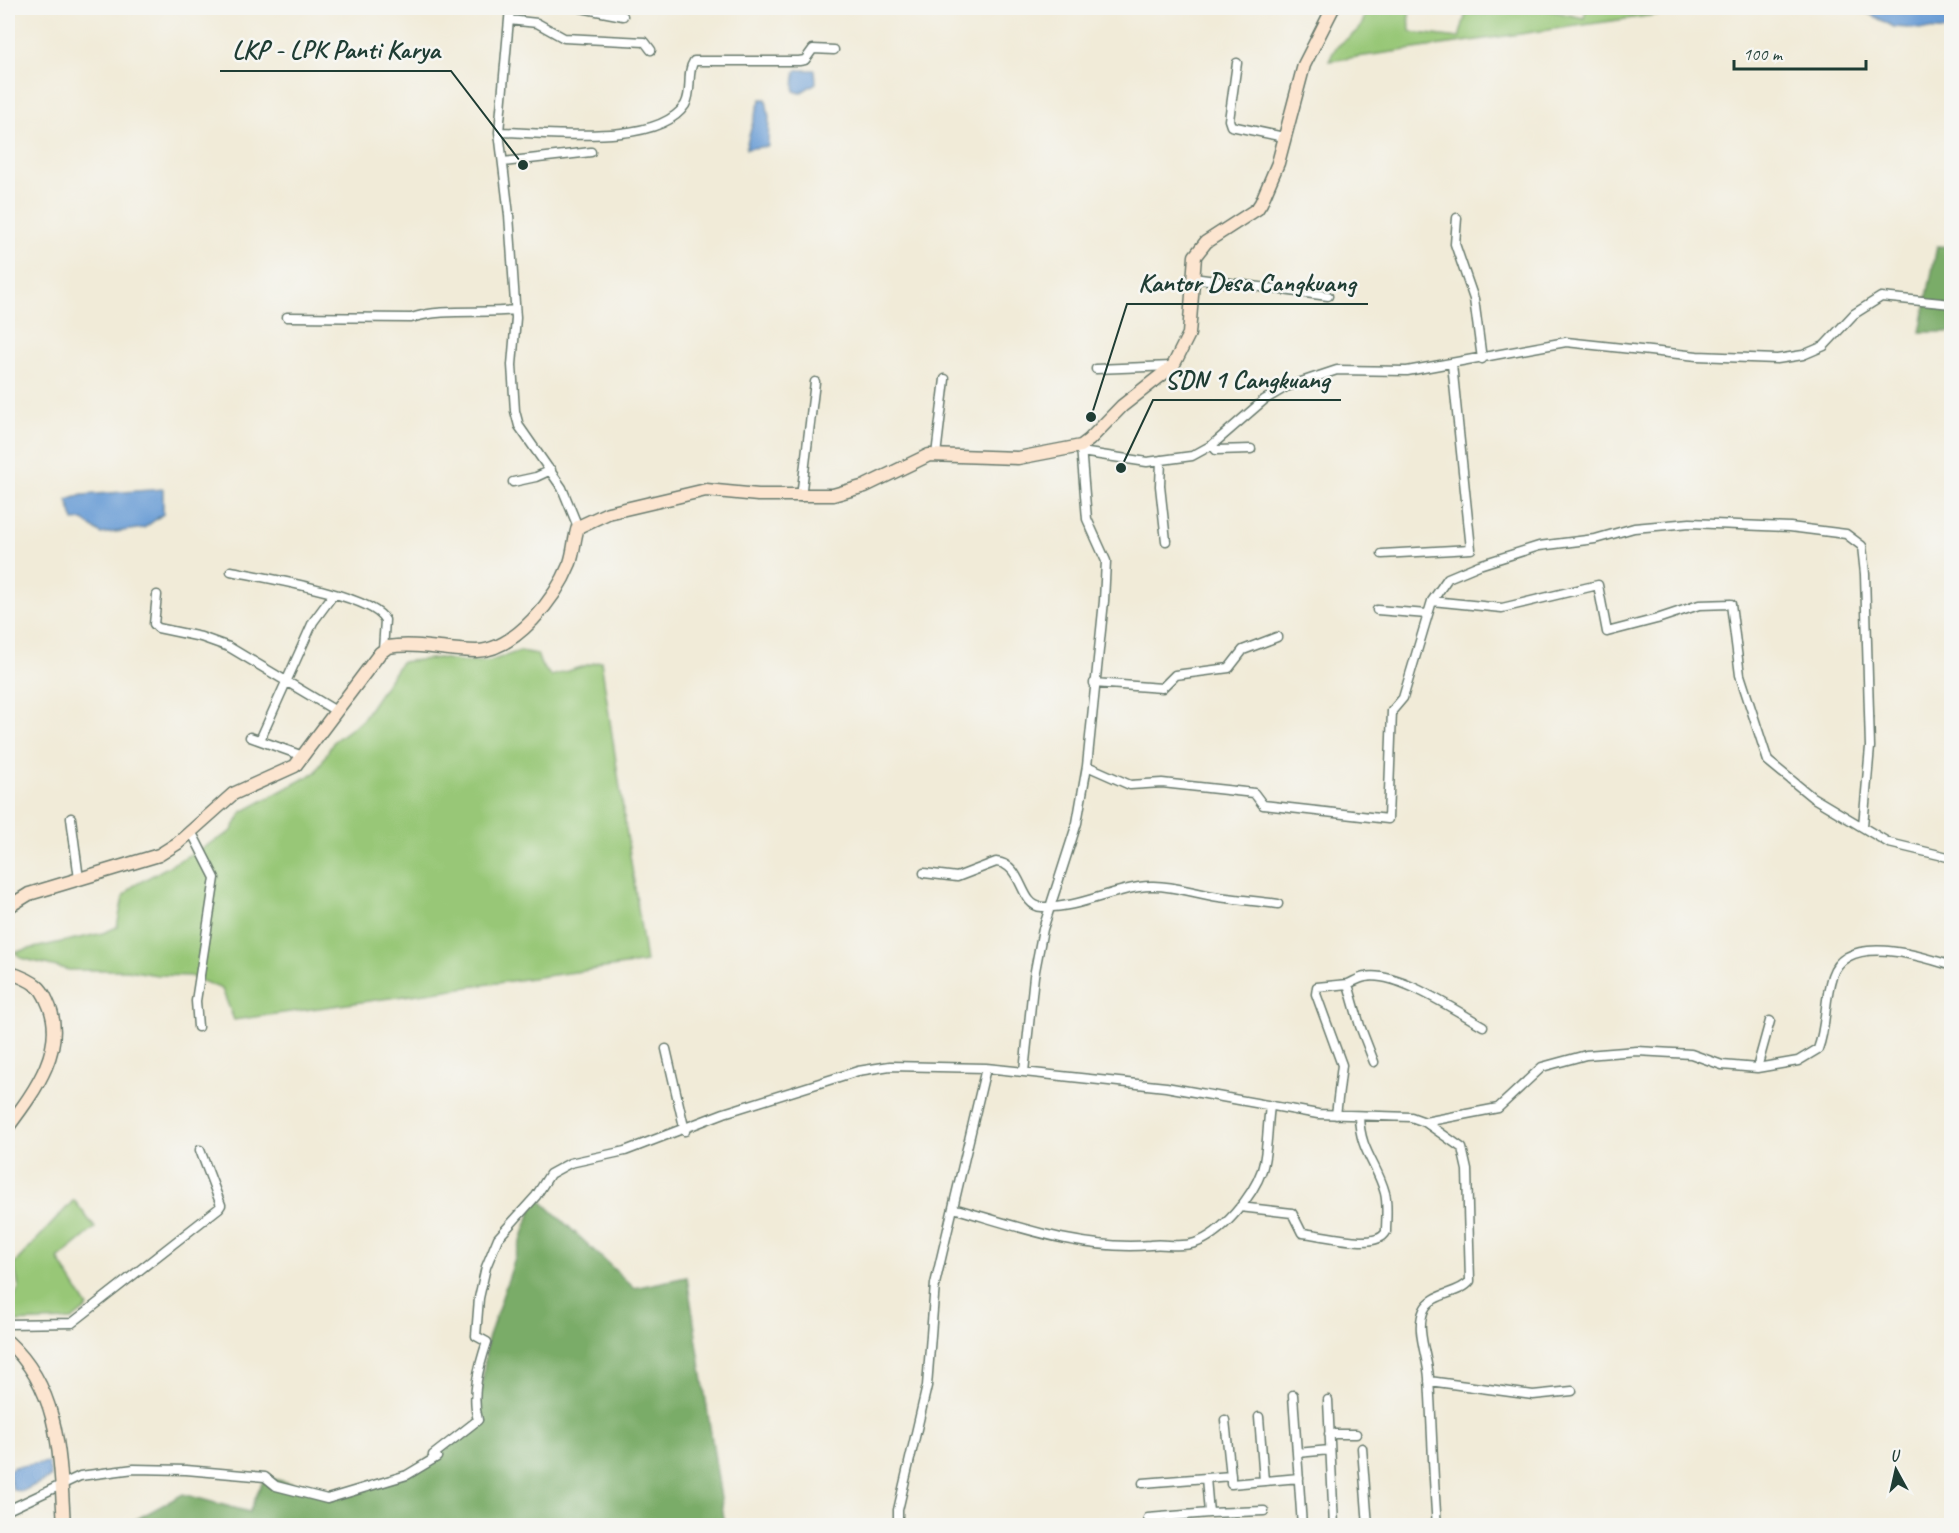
<svg xmlns="http://www.w3.org/2000/svg" width="1959" height="1533" font-family="Caveat,sans-serif">
<style>
.green{fill:#98c777;stroke:#5c8256;stroke-width:1.5}
.forest{fill:#7aac68;stroke:#4c744e;stroke-width:1.5}
.water{fill:#6a9dd5;stroke:#446d84;stroke-width:1.5}
.lines{fill:none;stroke-linecap:round;stroke-linejoin:round}
.street-casing{stroke:#687a6d;stroke-width:11}
.secondary-casing{stroke:#687a6d;stroke-width:15}
.street{stroke:#fff;stroke-width:8}
.secondary{stroke:#fce5d0;stroke-width:12}
.leader{fill:none;stroke:#1f3d34;stroke-width:2}
.callout-dot{fill:#1f3d34;stroke:#f6f6f2;stroke-width:2}
.callout-label{font-size:26px;text-anchor:middle;font-weight:bold;fill:#1f3d34;stroke:#f6f6f2;stroke-width:5;stroke-linejoin:round;paint-order:stroke}
</style>
<rect width="100%" height="100%" fill="#f6f6f2"/>
<filter id="ink" filterUnits="userSpaceOnUse"><feTurbulence type="fractalNoise" baseFrequency=".0167" numOctaves="2"/><feDisplacementMap in="SourceGraphic" scale="12" xChannelSelector="R" yChannelSelector="G"/><feConvolveMatrix kernelMatrix="1 2 1 2 8 2 1 2 1" color-interpolation-filters="sRGB"/></filter>
<filter id="wash" filterUnits="userSpaceOnUse"><feTurbulence type="fractalNoise" baseFrequency=".008" numOctaves="4" result="noise"/><feDisplacementMap in="SourceGraphic" scale="24" xChannelSelector="R" yChannelSelector="G"/><feGaussianBlur stdDeviation="1.35" result="paint"/><feColorMatrix in="noise" values="0 0 0 0 0 0 0 0 0 0 0 0 0 0 0 0 0 1.4 0 .05"/><feComposite in="paint" operator="in"/></filter>
<g filter="url(#wash)">
<rect width="100%" height="100%" fill="#f1ebd8"/>
<path class="green" d="M1364 8H1409L1410 32 1459 38 1466 13H1495L1496 8H1539L1584 18 1586 8H1704L1329 61C1331 57 1333 51 1336 48 1348 35 1367 32 1364 8Z
M520 651 537 654 541 665 551 676 601 661 646 962 234 1020 222 989 190 976 157 975 128 970H69L21 958 15 952 103 933 117 927 123 897 133 886 231 832 242 812 316 772 334 741 362 720 401 662 439 658 466 662 490 661Z
M74 1200 95 1228 58 1259 88 1307 72 1320 8 1322V1311L19 1288 14 1264Z"/>
<path class="forest" d="M1937 246 1951 247V332H1920Z
M536 1196 634 1288 687 1277 725 1525 124 1526 183 1494 249 1512 265 1477 343 1496 407 1475 478 1420 487 1342Z"/>
<path class="water" d="M1866 8H1951V31L1894 27 1866 12Z
M798 70H815L816 83 800 93 794 91 795 72Z
M761 99H766L769 117 768 146 746 149C746 145 758 103 761 99Z
M163 489V514L144 528 101 534 83 520 74 521 67 500 82 495Z
M48 1462 51 1477 23 1491 13 1490 8 1471 14 1467Z"/>
</g>
<g filter="url(#ink)">
<g class="lines">
<defs>
<path id="street" d="M510 8 499 132 509 215 516 318 512 365 515 411 519 426 562 488 578 527
M581 8 623 16
M509 20 537 23 564 38 645 42 651 50
M1237 63 1229 120 1231 126 1284 137
M499 132C545 132 657 148 685 105 693 91 686 73 694 61H799L805 60 813 49 834 50
M503 162 591 152
M1457 218 1455 244 1474 299 1482 359
M1193 278 1328 296
M287 317 411 318C444 308 481 314 515 310
M1096 369 1172 366
M1212 445 1216 450 1251 449
M1081 452 1147 462 1192 456 1212 445 1264 400 1286 387 1337 370 1407 371 1566 342 1697 356 1777 359 1803 355 1824 346 1854 314 1881 297 1952 304
M936 455 945 379
M1161 460 1160 486 1166 541
M513 482 536 477 551 470
M801 497 815 382
M1382 554 1471 549 1452 364
M231 571C260 577 373 595 385 620L383 650
M157 595 154 624 158 628 201 637 229 647 336 711
M1432 601 1502 608 1598 585 1607 632 1657 619 1699 605 1731 604 1740 675 1768 761 1812 797 1889 843 1952 858
M1377 610 1427 614
M1094 683 1162 688 1175 675 1229 668 1243 650 1277 637
M250 737 303 756
M260 740 313 622 333 595
M1087 766 1130 785 1162 783 1254 793 1263 805 1388 819 1392 711 1403 698 1432 601 1448 578 1479 565 1539 546 1595 539 1634 528 1690 523 1790 527 1846 534 1862 546 1865 574 1870 747 1863 826
M71 818 79 879
M191 831 215 878 196 1001 198 1027
M924 873 957 877 996 862C1024 864 1019 906 1042 907 1080 909 1114 887 1151 886 1174 885 1196 894 1219 897 1239 900 1259 901 1278 904
M1348 984C1353 982 1359 978 1365 977 1396 970 1456 1011 1483 1026
M666 1049 685 1131
M1757 1068 1770 1021
M1024 1072 1034 976 1043 929 1077 823 1087 766 1104 601 1106 561 1087 519 1081 447
M1336 1115 1342 1065 1316 994 1317 987 1348 984 1360 1026 1374 1062
M1425 1122 1498 1108 1542 1067 1586 1055 1637 1051 1691 1054 1722 1065 1757 1068 1798 1061 1818 1049C1827 1026 1824 1000 1832 976 1846 932 1922 956 1952 966
M1240 1207 1292 1213 1302 1233C1321 1234 1376 1251 1386 1232 1386 1220 1388 1205 1385 1193 1377 1163 1360 1152 1359 1116
M953 1208C1017 1226 1082 1251 1150 1245 1165 1243 1180 1248 1195 1243 1222 1234 1253 1196 1262 1170 1268 1151 1267 1126 1270 1107
M8 1324 72 1323 219 1208 221 1205 200 1150
M1429 1381 1533 1395 1572 1391
M1293 1395 1302 1526
M1328 1400 1334 1526
M1259 1417 1264 1481
M1225 1420 1231 1476
M1329 1434H1356
M1362 1448 1368 1526
M1297 1453 1330 1450
M1206 1478 1231 1476V1484L1299 1478
M1143 1483 1206 1478 1209 1513 1148 1518
M8 1510 80 1476 134 1469 186 1470 265 1477 276 1486 327 1499 407 1475 437 1457 433 1455 478 1420C471 1395 479 1366 487 1342L476 1336 479 1298 486 1267 498 1238 536 1196 550 1174 570 1163 625 1151 724 1113 858 1071 890 1066 986 1068 1166 1087 1318 1114 1411 1117 1425 1122 1462 1148 1467 1170 1470 1281C1459 1295 1432 1292 1424 1310 1415 1330 1428 1357 1429 1378 1432 1427 1433 1476 1437 1526
M1209 1513 1264 1511
M898 1526V1510L927 1386 935 1284 986 1068"/>
<path id="secondary" d="M8 907 29 894 159 855 178 843 233 794 295 766 380 653 388 647C417 642 448 651 476 651 516 650 556 598 570 563 574 552 574 539 578 527L608 513 706 490 758 495H833L865 486 929 455 1018 458 1081 446 1089 440 1122 406 1173 366 1189 334 1195 256 1206 242 1257 209 1261 203 1278 163 1304 65 1333 8
M8 972C17 975 29 979 37 986 41 989 45 996 47 1001 69 1046 34 1092 8 1127
M8 1342C61 1390 60 1459 64 1526"/>
</defs>
<use href="#street" class="street-casing"/>
<use href="#secondary" class="secondary-casing"/>
<use href="#street" class="street"/>
<use href="#secondary" class="secondary"/>
</g>
</g>
<path class="leader" d="M523 165L451 71H220M1091 417L1127 304H1368M1121 468L1153 400H1341"/>
<g class="callout-dot">
<circle cx="523" cy="165" r="6"/>
<circle cx="1091" cy="417" r="6"/>
<circle cx="1121" cy="468" r="6"/>
</g>
<g class="callout-label">
<text x="336" y="58">LKP - LPK Panti Karya</text>
<text x="1247" y="291">Kantor Desa Cangkuang</text>
<text x="1247" y="388">SDN 1 Cangkuang</text>
</g>
<rect width="1959" height="1533" fill="none" stroke="#f6f6f2" stroke-width="30"/>
<g transform="translate(1896 1470) rotate(352)" stroke="#f6f6f2" stroke-width="4.5" paint-order="stroke">
<path d="M0-4.5L10 22L0 15L-10 22Z" fill="#1f3d34"/>
<text y="-9" font-size="16" font-weight="bold" text-anchor="middle" fill="#1f3d34">U</text>
</g>
<path d="M1734 60v9h132v-9" fill="none" stroke="#1f3d34" stroke-width="3"/>
<text x="1743" y="60" font-size="18" fill="#1f3d34" stroke="#f6f6f2" stroke-width="4.5" paint-order="stroke">100 m</text>
</svg>
